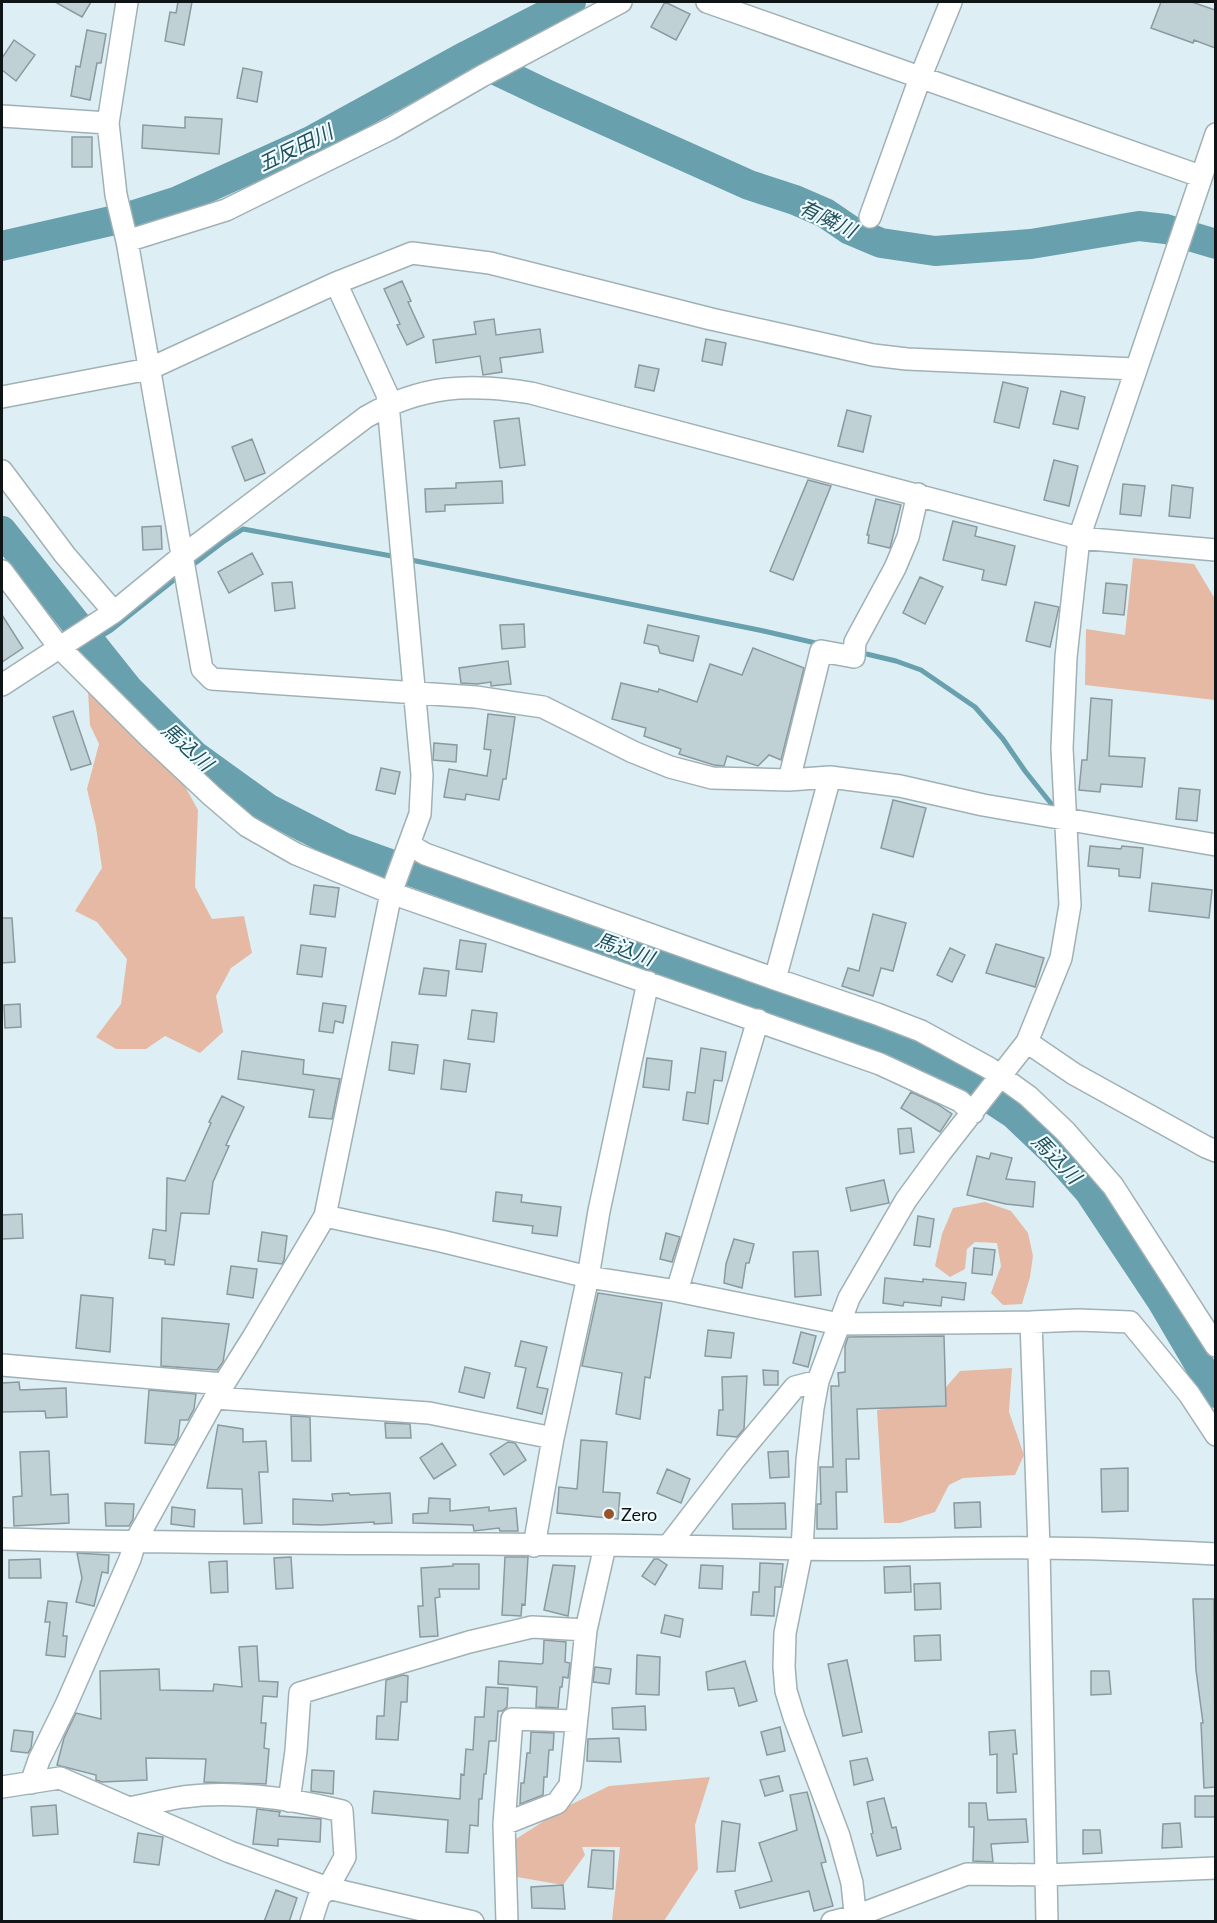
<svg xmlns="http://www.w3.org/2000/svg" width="1217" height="1923" font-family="Lato,'Noto Sans JP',sans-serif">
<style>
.green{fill:#e5b9a4}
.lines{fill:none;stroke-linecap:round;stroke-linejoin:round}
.stream{stroke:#69a0ae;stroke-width:5}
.river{stroke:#69a0ae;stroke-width:30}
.building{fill:#c0d1d6;stroke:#8a9a9f;stroke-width:1.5}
.minor-casing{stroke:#a0b1b5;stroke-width:24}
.minor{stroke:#fff;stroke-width:21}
.poi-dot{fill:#99522b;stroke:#f0fbfe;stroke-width:2}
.labels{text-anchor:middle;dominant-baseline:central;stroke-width:4.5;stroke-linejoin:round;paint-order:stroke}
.poi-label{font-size:18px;fill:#0f1517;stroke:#f0fbfe;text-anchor:start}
.water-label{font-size:20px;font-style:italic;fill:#20505c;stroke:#f0fbfe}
</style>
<rect width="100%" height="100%" fill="#ddeff4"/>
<path class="green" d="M1133 558 1194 564 1215 599V700L1085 685 1086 629 1125 635Z
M87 675 182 781 198 810 195 887 212 919 244 916 252 953 231 968 216 996 223 1032 200 1053 165 1036 146 1049H116L96 1037 121 1004 127 959 97 922 75 911 102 868 96 827 87 789 99 744 90 725Z
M985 1202 1011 1211 1028 1233 1033 1256 1030 1277 1022 1304 1003 1305 991 1293 1001 1266 997 1243 975 1242 967 1249 965 1269 950 1277 935 1266 942 1234 953 1208Z
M1012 1368 1009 1412 1024 1455 1015 1475 963 1478 949 1485 935 1512 900 1523H884L877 1410 935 1400 960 1371Z
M710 1777 695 1825 698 1869 664 1921H612L620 1847H582L585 1855 563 1885 517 1877 508 1844 566 1807 609 1786Z"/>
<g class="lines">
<path class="stream" d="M406 559 759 630 820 644
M190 567 223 542 243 529 397 557
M91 642 111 630 180 575
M858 652 896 661 921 670 975 707 1003 739 1025 771 1053 806"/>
<path class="river" d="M466 56 546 94 749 185 795 200 825 213 850 230 881 243 935 251 1031 244 1139 226 1166 229 1216 244
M2 246 128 217 178 201 311 141 466 56 571 2
M2 531 128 689 195 756 267 808 343 847 853 1030 920 1059 967 1083 1014 1114 1056 1154 1089 1191 1162 1301 1216 1393"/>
</g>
<path class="building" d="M55 2H91L82 17Z
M178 2H192L184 45 165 41 170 12 176 13Z
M665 2 690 14 676 40 651 27Z
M1161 2H1192L1215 10V48L1194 40 1193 43 1151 28Z
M87 30 106 34 101 63H97L90 100 71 96 76 66 80 67Z
M14 40 35 55 16 81 2 70V58Z
M243 68 262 72 257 102 237 98Z
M185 117 222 119 219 154 142 148 143 125 185 128Z
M72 137H92V167H72Z
M402 281 411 301 408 302 424 337 407 345 397 325 400 324 384 289Z
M494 319 496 335 540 329 543 352 500 358 502 372 483 375 480 356 436 363 433 340 476 334 474 322Z
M706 339 726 343 722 365 702 361Z
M639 365 659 369 654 391 635 387Z
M1003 382 1028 388 1019 428 994 422Z
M1061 391 1085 397 1078 429 1053 424Z
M847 410 871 416 863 452 838 446Z
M519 418 525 465 500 468 494 421Z
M252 439 265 473 245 481 232 447Z
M1054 460 1078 466 1069 506 1044 500Z
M808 480 831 486 793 580 770 571Z
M502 481 503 503 445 505V511L426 512 425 489 456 488V483Z
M1123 484 1145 486 1141 516 1120 514Z
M1172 485 1193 488 1190 518 1169 516Z
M876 499 901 505 890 548 868 543 869 535H867Z
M953 521 977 527 975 536 1015 546 1006 585 982 580 984 570 943 560Z
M161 526 162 549 143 550 142 527Z
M252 553 263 574 229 593 218 572Z
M920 577 943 587 925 624 903 613Z
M292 582 295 608 275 611 272 583Z
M1106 583 1127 585 1124 615 1103 613Z
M1035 602 1059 607 1050 647 1026 641Z
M2 615 23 648 2 662Z
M524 624 525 647 502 649 500 625Z
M648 625 699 636 693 661 660 653 658 646 644 643Z
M753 648 804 668 781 760 769 755 758 766 727 756 724 766 714 765 679 754 681 749 644 736 646 728 612 719 621 683 658 692 659 689 697 702 710 664 742 675Z
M508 661 511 684 491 686V682L477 684 461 683 459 668Z
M1091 698 1112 700 1109 756 1145 758 1142 787 1101 784 1100 792 1079 790 1082 760H1087Z
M73 711 91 764 71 770 53 717Z
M488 714 515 717 506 779H503L499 800 466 794 465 800 444 797 449 769 487 776 491 750 484 749Z
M434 743 457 745 456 762 433 760Z
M381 768 400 772 395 794 376 790Z
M1179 788 1200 790 1197 821 1176 819Z
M893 800 926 808 913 857 881 848Z
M1090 846 1121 849 1122 846 1143 848 1140 878 1119 876V869L1088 866Z
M1152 883 1212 890 1209 918 1149 911Z
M314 885 339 888 335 917 310 914Z
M873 914 906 923 893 971 881 968 873 996 842 986 848 968 859 971Z
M2 918H12L15 962 2 963Z
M460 940 486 944 482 972 456 969Z
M996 944 1044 958 1035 987 986 973Z
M301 945 326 948 322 977 297 974Z
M950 948 965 955 952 982 937 975Z
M424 968 449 971 446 996 419 994Z
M323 1003 346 1006 343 1023 335 1021 333 1033 319 1031Z
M20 1004 21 1027 5 1028 4 1005Z
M472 1010 497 1013 494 1042 468 1039Z
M392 1042 418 1045 414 1074 389 1070Z
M701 1048 726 1052 722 1081 714 1080 708 1124 683 1120 687 1092 695 1093Z
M242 1051 304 1060 303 1074 340 1079 332 1119 309 1117 314 1090 238 1079Z
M647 1058 672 1061 669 1090 643 1087Z
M444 1060 470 1064 466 1092 441 1089Z
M911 1092 937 1104 952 1114 940 1132 901 1108Z
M222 1096 244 1107 226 1145 229 1146 213 1182 209 1214 181 1213 174 1265 165 1264V1260L149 1258 153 1229 166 1231 167 1178 185 1181 211 1123 209 1122Z
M911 1128 914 1152 900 1154 898 1129Z
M991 1153 1012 1158 1006 1179 1035 1182 1033 1207 1006 1204 967 1195 977 1156 989 1159Z
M884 1180 889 1203 851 1211 846 1188Z
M496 1192 522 1195 521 1202 561 1207 557 1236 532 1233 533 1226 493 1221Z
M22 1214 23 1238 2 1239V1215Z
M918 1216 934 1219 930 1247 914 1245Z
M262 1232 287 1236 284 1260 282 1264 258 1261Z
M666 1233 680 1237 672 1262 660 1259Z
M734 1239 754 1244 749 1263H746L742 1288 724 1283 726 1264Z
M974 1248 995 1250 992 1275 972 1273Z
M818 1251 821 1295 795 1297 793 1252Z
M231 1266 257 1269 253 1298 227 1294Z
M885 1278 923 1282V1279L966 1283 964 1300 942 1297 941 1306 904 1302 903 1306 883 1303Z
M598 1293 662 1303 650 1378 645 1377 640 1419 616 1414 622 1373 582 1366Z
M81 1295 113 1298 110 1352 76 1348Z
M162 1318 229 1324 223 1362 217 1370 161 1366Z
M708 1330 734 1333 731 1358 705 1356Z
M801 1332 816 1336 808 1367 793 1363Z
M944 1336 946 1406 857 1409 859 1459H846L847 1492H836L837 1529H817V1504H821L820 1467H833L831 1386H839L838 1373 845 1372V1346L848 1337Z
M521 1341 547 1347 537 1387 548 1389 542 1414 517 1408 526 1368 515 1366Z
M465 1367 490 1373 484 1398 459 1392Z
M763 1370 778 1371V1385H764Z
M747 1376 744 1429 737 1437 717 1435 719 1410H723L722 1377Z
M19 1382 20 1390 66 1388 67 1417 46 1418 45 1411 2 1412V1383Z
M149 1390 196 1394 194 1409 188 1420H180L178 1438 174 1445 145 1443Z
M291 1416 310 1417 311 1461H292Z
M385 1423 410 1424 411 1438H386Z
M218 1425 243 1429V1442L266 1441 268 1472H259L262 1523 244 1524 242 1489 207 1488Z
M581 1440 607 1442 603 1492 620 1493 618 1519 557 1513 559 1487 577 1489Z
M508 1442 515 1443 526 1460 504 1475 490 1454Z
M442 1443 456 1465 434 1479 420 1458Z
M49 1451 51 1495 68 1494 69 1523 14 1526 13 1497 22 1496 20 1452Z
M788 1451 789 1477 770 1478 768 1452Z
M1128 1468V1511L1102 1512 1101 1469Z
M667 1469 690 1479 681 1503 657 1493Z
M349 1493 350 1495 390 1493 392 1523 374 1524V1522L321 1525 293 1524V1499L333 1501 332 1494Z
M429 1498 450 1499V1511L489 1507V1511L516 1508 518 1531H500L499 1528 474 1531 473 1525 413 1523V1514L428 1513Z
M980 1502 981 1527 955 1528 954 1503Z
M105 1503 134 1504 133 1519 129 1526H106Z
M785 1503 786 1529H733L732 1504Z
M172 1507 195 1510 194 1527 171 1524Z
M77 1553 109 1555 108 1573 102 1572 94 1606 76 1602 82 1578Z
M291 1557 293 1588 276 1589 274 1558Z
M505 1557H528L525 1605 522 1604 521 1616 502 1615Z
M40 1559 41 1578H9V1560Z
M654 1559H658L667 1565 655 1585 642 1576Z
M227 1561 228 1592 211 1593 209 1562Z
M760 1563 783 1564 781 1587H775L774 1616 751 1615 753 1592H759Z
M453 1564H479V1589H439L440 1597 435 1598 438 1636 420 1637 418 1606H423L421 1568 453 1566Z
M553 1565 575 1566 568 1616 544 1610Z
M701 1565 723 1566 722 1589 699 1588Z
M910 1566 911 1592 885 1593 884 1567Z
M940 1583 941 1609 915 1610 914 1584Z
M1193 1599H1214L1215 1787 1204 1788 1201 1723H1203L1196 1670Z
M48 1601 67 1603 63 1636H67L65 1657 46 1655 50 1622H45Z
M665 1615 683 1619 680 1637 661 1633Z
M940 1635 941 1660 915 1661 914 1636Z
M544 1640 566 1642 565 1662 570 1663 568 1678 563 1677 562 1687H560L558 1708 536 1707 537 1687 498 1684 499 1661 541 1664 543 1663Z
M257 1646 259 1681 278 1682 277 1697 263 1696 261 1723H266L264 1748 269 1749 266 1784 204 1782 206 1759 146 1758 147 1780 102 1782 96 1780V1775L57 1765 64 1738 76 1713 101 1719 100 1671 159 1669 160 1690 213 1691 214 1684 242 1687 239 1647Z
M637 1655 660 1657 659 1695 636 1694Z
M847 1660 862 1732 843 1736 828 1664Z
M745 1661 757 1701 739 1706 734 1688 708 1690 706 1672Z
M595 1667 611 1669 609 1684 593 1682Z
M1091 1671H1109L1111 1694 1091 1695Z
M403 1675 408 1676 407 1702H401L398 1740 376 1739 377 1716H384L386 1680Z
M486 1687 508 1688 507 1707 502 1711H498L496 1741H489L486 1774H484L482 1799H479L478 1826 470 1825 468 1853 446 1852 448 1820 372 1813 374 1791 460 1799 461 1774 464 1775 466 1749 473 1750 475 1717H484Z
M645 1706 646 1730 613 1729 612 1708Z
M780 1727 785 1751 767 1755 761 1732Z
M14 1730 33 1732 31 1748 28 1753 11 1751Z
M1015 1730 1017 1754H1013L1016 1792 997 1793V1754L990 1755 989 1732Z
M531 1732 554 1733 553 1750H549L547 1777H544L543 1795 520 1804 521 1783H524L527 1753H530Z
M619 1738 621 1762 587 1761 588 1739Z
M867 1758 873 1780 854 1785 850 1761Z
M312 1770 334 1771 333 1794 311 1791Z
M779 1776 783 1791 765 1796 760 1780Z
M807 1792 826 1862 821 1863 833 1906 814 1911 809 1891 740 1908 735 1891 772 1881 759 1843 797 1830 790 1795Z
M1195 1796H1215V1817H1195Z
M884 1798 892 1828 896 1827 901 1849 877 1856 871 1834 873 1833 867 1802Z
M969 1803H986L988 1820 1026 1819 1028 1842 991 1844 993 1862 973 1861 974 1827H969Z
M56 1805 58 1834 33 1836 31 1807Z
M257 1809 280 1812 279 1816 321 1819 320 1842 278 1839V1846L253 1844Z
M722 1821 740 1824 735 1871 717 1872Z
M1180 1823 1182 1847 1162 1848 1163 1824Z
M1083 1830H1100L1102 1853 1083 1854Z
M138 1833 163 1837 159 1865 134 1862Z
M592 1850 614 1851 613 1889 588 1887Z
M563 1885 565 1909 532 1908 531 1887Z
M276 1890 297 1898 289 1922H264Z"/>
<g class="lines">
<defs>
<path id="minor" d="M127 2 108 123 116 195 127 241 202 669 212 679 476 697 543 707 633 752 670 767 712 778 789 780 830 777 900 786 983 805 1216 845
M707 2 1200 176
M2 116 108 123
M870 217 920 78 951 2
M127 241 226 210 390 129 482 76 621 2
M2 397 149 369 336 283 412 253 490 263 711 319 873 355 907 359 1135 369
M2 471 65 555 114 612
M2 571 59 647 148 736 212 796 247 826 296 854 391 893 880 1064 960 1101 973 1113
M2 685 114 612 181 557 366 417C422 385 468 383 531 393L1079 538 1216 550
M789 780 821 651 854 657 855 642 895 568 908 537 918 494
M410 845 425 854 775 979 877 1014 921 1031 989 1068 1028 1096 1065 1131 1113 1186 1216 1346
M775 979 830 777
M1027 1042 1074 1074 1206 1147 1216 1151
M325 1216 441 1241 588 1277 677 1291 839 1324 1031 1322 1078 1320 1130 1322 1189 1394 1216 1435
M677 1291 758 1020
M1031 1322 1039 1548 1047 1922
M2 1365 223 1384
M215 1398 429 1413 553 1438
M2 1539C268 1546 534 1541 801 1549 880 1551 959 1547 1039 1548 1098 1548 1157 1551 1216 1554
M669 1545 735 1459 795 1387 818 1381
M534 1546 553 1438 588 1277 599 1211 648 982
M31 1783 39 1760 66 1705 130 1559 135 1542 215 1398 252 1339 325 1216 391 893 420 814 422 775 388 404 387 394 336 283
M2 1787 60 1778 230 1852 328 1888 473 1922
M289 1801 296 1751 300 1693 469 1642 532 1627 586 1630
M129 1808C147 1804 165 1800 183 1797 233 1790 293 1799 342 1811L345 1857 328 1888 319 1897 311 1922
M504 1824 512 1719 576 1721
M507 1922 504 1824 557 1803 570 1785 586 1630 605 1546
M832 1922 856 1916 967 1874 1046 1875 1216 1868
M856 1922 852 1883 839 1836 794 1717 786 1691 784 1667 785 1633 802 1549 807 1461 813 1408 818 1381 849 1298 906 1200 941 1152 1027 1042 1061 958 1070 905 1062 748 1066 657 1079 538 1216 134"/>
</defs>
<use href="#minor" class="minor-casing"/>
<use href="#minor" class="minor"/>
</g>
<circle class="poi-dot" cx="609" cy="1514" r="6"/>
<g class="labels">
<g class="poi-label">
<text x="621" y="1514">Zero</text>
</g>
<g class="water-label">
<text transform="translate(295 147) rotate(-26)">五反田川</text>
<text transform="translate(828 218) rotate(26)">有隣川</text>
<text transform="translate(188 746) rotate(42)">馬込川</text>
<text transform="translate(625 948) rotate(20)">馬込川</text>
<text transform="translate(1057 1158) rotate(46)">馬込川</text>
</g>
</g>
<rect width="1217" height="1923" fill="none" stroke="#0f1517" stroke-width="6"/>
</svg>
